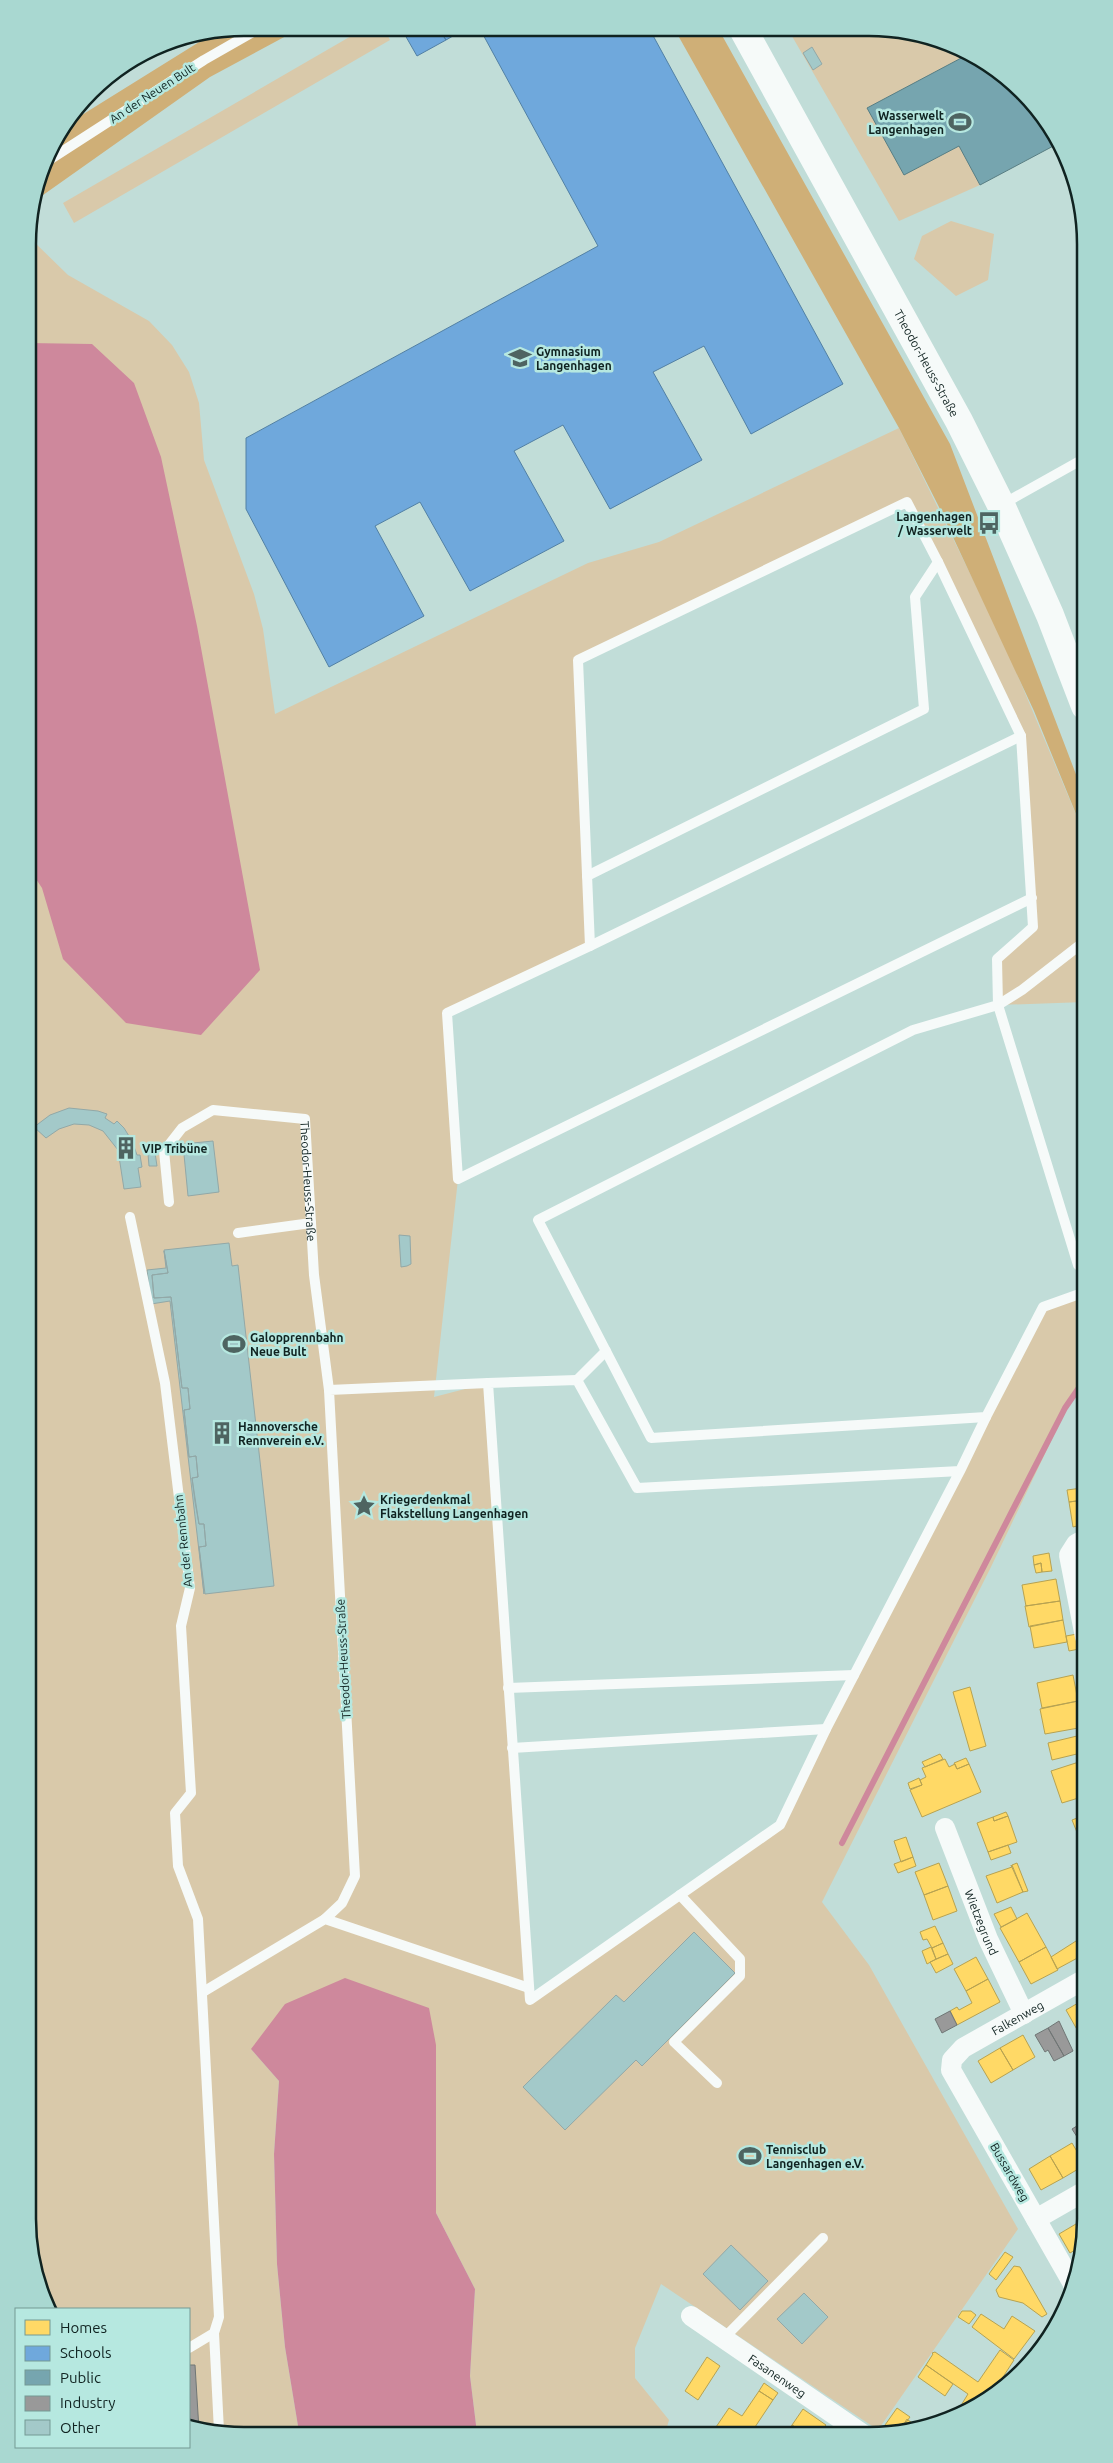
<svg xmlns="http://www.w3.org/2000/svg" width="1113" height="2463" font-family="Ubuntu,sans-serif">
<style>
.green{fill:#d9c9aa}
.forest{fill:#cfaf77}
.water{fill:#ce889c}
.homes{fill:#ffd966;stroke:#b7a251}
.schools{fill:#6fa8dc;stroke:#5280a4}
.public{fill:#76a5af;stroke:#577e84}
.industry{fill:#999;stroke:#707675}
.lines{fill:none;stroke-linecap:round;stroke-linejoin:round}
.stream{stroke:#ce889c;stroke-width:6}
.building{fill:#a3c9c9;stroke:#92a8a7}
.lane{stroke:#f6faf9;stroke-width:10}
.street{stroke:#f6faf9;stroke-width:20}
.secondary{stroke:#f6faf9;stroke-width:28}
.labels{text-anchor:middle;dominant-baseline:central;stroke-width:5;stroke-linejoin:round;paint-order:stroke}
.street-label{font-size:12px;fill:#102321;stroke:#b6e8e0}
.poi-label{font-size:12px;font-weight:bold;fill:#102321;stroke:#b6e8e0;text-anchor:start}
.rim{fill:none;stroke:#102321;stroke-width:2.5}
</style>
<rect width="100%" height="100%" fill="#c1ddd8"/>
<path class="green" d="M365 28H384L390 40 74 223 63 203Z
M789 31 911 32 965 50 1012 82 1056 136 1059 143 980 185 899 221Z
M951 221 994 234 988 280 956 296 914 259 922 236Z
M28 236 68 275 149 321 172 345 189 372 199 403 204 460 254 594 263 629 275 714 588 563 659 542 899 428 1004 643 1085 836V1002L998 1005 997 959 1033 927 1021 736 907 502 578 660 590 946 447 1013 458 1179 434 1397 488 1383 530 1999 780 1825 1043 1307 1085 1292V1380L1074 1393 990 1569 822 1902 869 1965 1018 2229 878 2430 661 2284 635 2348V2378L669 2420 665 2434 477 2433 470 2376 475 2289 436 2213 435 2141 251 2049 279 2081 274 2154 277 2264 285 2347 299 2432 202 2431 189 2427V2309H50L35 2275 28 2219Z"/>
<path class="forest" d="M244 28H301L210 77 36 200 50 148 69 123 212 34Z
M675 30H719L950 444 1085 798V836L1034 711 939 507 899 428Z"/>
<path class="water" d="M28 343 92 344 134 383 161 457 197 626 260 970 201 1035 126 1023 63 959 42 888 28 867Z
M345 1978 429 2008 436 2045V2213L475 2289 470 2376 477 2433 299 2432 285 2347 277 2264 274 2154 279 2081 251 2049 285 2004Z"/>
<path class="homes" d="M1085 1487V1524L1073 1527 1069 1502 1084 1500 1082 1488Z
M1082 1488 1084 1500 1069 1502 1067 1490Z
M1049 1553 1052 1571 1042 1572 1041 1563 1034 1565 1033 1556Z
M1041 1563 1042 1572 1036 1573 1034 1565Z
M1056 1579 1060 1601 1026 1606 1022 1585Z
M1060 1601 1063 1620 1029 1627 1025 1606Z
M1063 1620 1067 1642 1034 1648 1030 1626Z
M1077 1634 1079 1649 1069 1651 1066 1636Z
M1073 1675 1078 1701 1042 1708 1037 1683Z
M970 1687 986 1746 970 1751 953 1692Z
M1078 1701 1084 1727 1045 1734 1040 1709Z
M1077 1736 1081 1753 1052 1760 1048 1743Z
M940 1754 943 1759 925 1767 922 1762Z
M966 1758 969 1764 957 1769 954 1763Z
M945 1759 949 1767 955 1764 957 1769 969 1764 981 1792 922 1817 910 1790 922 1785 920 1780 926 1777 922 1768Z
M1085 1760V1796L1062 1803 1051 1771Z
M919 1778 922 1785 910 1789 908 1783Z
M1006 1812 1008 1816 994 1821 993 1817Z
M1085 1815V1852L1072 1820Z
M1008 1816 1017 1842 988 1852 977 1823 993 1817 994 1821Z
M906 1837 913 1857 901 1862 894 1841Z
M1008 1845 1011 1853 991 1860 988 1852Z
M913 1857 916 1866 898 1873 894 1864Z
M939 1863 948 1886 924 1895 915 1872Z
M1017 1863 1028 1891 1023 1892 1012 1865Z
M1011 1865 1023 1892 997 1903 986 1876 1012 1867Z
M948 1886 957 1911 933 1920 924 1895Z
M1011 1907 1017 1919 1001 1927 994 1914Z
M1027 1913 1046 1947 1019 1962 1000 1928Z
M935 1926 943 1943 932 1948 927 1939 923 1940 920 1932Z
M1076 1941 1083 1955 1057 1969 1051 1957Z
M943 1943 948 1954 936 1959 932 1948Z
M931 1947 936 1959 927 1964 922 1951Z
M1046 1947 1058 1970 1031 1984 1019 1962Z
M948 1954 953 1964 936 1973 930 1962Z
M976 1957 988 1979 966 1991 954 1969Z
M988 1979 1000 2002 957 2025 950 2011 957 2007 959 2010 972 2003 966 1991Z
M1085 1999V2030L1079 2033 1066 2010Z
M1023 2035 1035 2057 1013 2070 1000 2048Z
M1000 2048 1013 2070 991 2083 978 2061Z
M1072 2143 1085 2165 1063 2178 1050 2156Z
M1050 2156 1063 2178 1041 2190 1029 2169Z
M1081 2221 1085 2227 1082 2246 1070 2253 1059 2234Z
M1005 2252 1013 2257 996 2280 989 2274Z
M1014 2266 1020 2267 1047 2314 1042 2317 1023 2303 999 2297 996 2290Z
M962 2311H971L976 2315 969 2324 958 2317Z
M981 2314 1004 2329 1012 2316 1035 2331 1014 2359 972 2327Z
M1000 2350 1014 2360 990 2397 964 2410 960 2407 968 2394 926 2365 933 2354 932 2353 935 2352 978 2382Z
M707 2357 720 2366 698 2400 685 2391Z
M926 2365 953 2384 945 2396 918 2377Z
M764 2383 778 2393 773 2400 759 2391Z
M759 2391 773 2400 753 2430 755 2431 753 2435H728L716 2427 729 2408 742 2416Z
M897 2408 910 2417 899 2432H895L885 2425Z
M803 2409 826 2425 818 2435H799L801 2431 792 2425Z
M907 2419 908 2420 921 2429 899 2432Z
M792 2425 801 2431 799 2435H785Z"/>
<path class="schools" d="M401 28 439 29 446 40 417 56Z
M439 29H465L446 40Z
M480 29 650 30 843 384 751 434 704 346 653 372 702 460 610 509 563 425 514 451 564 541 470 591 420 502 375 526 424 616 329 667 246 509V438L598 246Z"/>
<path class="public" d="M961 49 1012 82 1056 136 1059 143 980 185 959 146 904 175 867 108 965 56Z"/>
<path class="industry" d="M950 2011 957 2025 942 2033 935 2019Z
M1059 2021 1073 2051 1064 2056 1048 2028Z
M1048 2028 1064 2056 1054 2061 1048 2050 1045 2052 1035 2035Z
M1085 2121V2144L1082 2138 1079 2140 1072 2129Z
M189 2365H195L199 2430 189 2427Z"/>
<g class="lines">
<path class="stream" d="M842 1843 1065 1408 1085 1379"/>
</g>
<path class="building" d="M812 47 822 64 813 70 803 53Z
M69 1108 98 1111 107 1114 105 1118 114 1124 117 1121 124 1128 132 1141 137 1155H140L142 1167 138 1168 141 1187 124 1189 118 1150 103 1131 89 1125 74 1124 59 1129 46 1138 34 1127 50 1115Z
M213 1141 219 1192 188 1196 183 1144Z
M155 1153 157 1166H149L148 1154Z
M399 1235 410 1236 411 1264 407 1266 401 1267Z
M229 1243 232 1266 238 1265 274 1586 205 1594 199 1547 206 1546 204 1524H199L195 1502 192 1478 198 1477 196 1456 189 1457 184 1410 190 1409 188 1388H182L171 1297 154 1298 152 1275 168 1273 164 1250Z
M164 1251 168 1273 152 1275 154 1298 171 1297 182 1388H188L190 1409 184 1410 189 1457 196 1456 198 1477 192 1478 199 1524H204L206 1546 199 1547 204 1594 170 1301 151 1304 147 1270 166 1268Z
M694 1932 735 1973 642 2066 636 2060 565 2130 523 2087 616 1995 624 2002Z
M731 2245 768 2281 740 2310 703 2274Z
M804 2293 828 2317 802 2344 777 2319Z"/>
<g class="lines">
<g class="lane">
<path d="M46 162 204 60 260 28"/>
<path d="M1001 505 1085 458"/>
<path d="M587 876 924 709 915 597 938 562"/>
<path d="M1032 898 458 1179 447 1013 590 946 578 660 907 502 938 562 1021 736 1033 927 997 959 998 1005 913 1030 538 1220 651 1438 986 1417 1043 1307 1085 1292"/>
<path d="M590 946 1021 736"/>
<path id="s1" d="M169 1202 164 1151 182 1128 213 1110 305 1119 314 1275 329 1390"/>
<path d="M130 1217 165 1383 190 1588 181 1626 191 1793 175 1813 178 1866 198 1919 219 2317 214 2333 189 2348"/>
<path d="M238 1233 311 1223"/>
<path d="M1085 1271 1078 1265 998 1005 1022 990 1085 941"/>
<path d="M577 1380 606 1351"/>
<path d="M960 1471 637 1488 577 1380 488 1383 530 2000 780 1825 826 1729 960 1471 986 1417"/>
<path d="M508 1688 854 1675"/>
<path d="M512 1748 826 1729"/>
<path d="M680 1895 740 1959V1976L674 2042 717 2083"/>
<path d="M325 1919 342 1903 355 1876 329 1390 488 1383"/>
<path d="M203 1992 325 1919 529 1988"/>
<path d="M214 2333 219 2431"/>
<path d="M723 2339 823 2238"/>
</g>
<g class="street">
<path d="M1085 1637 1069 1555 1076 1544 1085 1539"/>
<path id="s2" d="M945 1828 988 1939 1024 2014"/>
<path d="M1036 2219 1085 2191"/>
<path id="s3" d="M1073 2284 951 2070 952 2060 963 2048 1085 1979"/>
<path id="s4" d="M691 2316 864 2435"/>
</g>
<path class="secondary" id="s5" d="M744 31 959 421 1001 505 1050 615 1085 706"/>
</g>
<defs>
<symbol id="stadium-bare" viewBox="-9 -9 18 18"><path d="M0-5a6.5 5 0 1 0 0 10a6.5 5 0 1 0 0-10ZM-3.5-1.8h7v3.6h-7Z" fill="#4e6461" stroke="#b6e8e0" stroke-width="2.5" paint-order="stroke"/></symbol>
<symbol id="school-bare" viewBox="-9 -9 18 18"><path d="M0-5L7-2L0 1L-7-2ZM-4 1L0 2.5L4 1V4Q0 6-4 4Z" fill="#4e6461" stroke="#b6e8e0" stroke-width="2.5" paint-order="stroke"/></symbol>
<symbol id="bus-bare" viewBox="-9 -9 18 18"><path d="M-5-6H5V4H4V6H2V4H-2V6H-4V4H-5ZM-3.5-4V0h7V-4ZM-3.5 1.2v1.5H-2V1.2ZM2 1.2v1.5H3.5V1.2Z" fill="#4e6461" stroke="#b6e8e0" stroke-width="2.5" paint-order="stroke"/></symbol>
<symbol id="building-bare" viewBox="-9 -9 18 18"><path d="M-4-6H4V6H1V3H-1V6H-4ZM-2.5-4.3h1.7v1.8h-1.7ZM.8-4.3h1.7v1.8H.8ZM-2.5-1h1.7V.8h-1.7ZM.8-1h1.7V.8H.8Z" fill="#4e6461" stroke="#b6e8e0" stroke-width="2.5" paint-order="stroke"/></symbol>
<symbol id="sight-bare" viewBox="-9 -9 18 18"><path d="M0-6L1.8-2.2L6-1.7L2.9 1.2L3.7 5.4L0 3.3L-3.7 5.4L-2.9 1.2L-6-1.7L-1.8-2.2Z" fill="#4e6461" stroke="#b6e8e0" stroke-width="2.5" paint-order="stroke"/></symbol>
</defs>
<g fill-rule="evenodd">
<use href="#stadium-bare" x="944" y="106" width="32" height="32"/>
<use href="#school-bare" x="504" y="342" width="32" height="32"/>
<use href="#bus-bare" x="973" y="507" width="32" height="32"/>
<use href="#building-bare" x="110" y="1132" width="32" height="32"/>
<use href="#stadium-bare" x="218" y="1328" width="32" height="32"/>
<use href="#building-bare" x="206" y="1417" width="32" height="32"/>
<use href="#sight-bare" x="348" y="1490" width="32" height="32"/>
<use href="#stadium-bare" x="734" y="2140" width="32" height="32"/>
</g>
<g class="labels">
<g class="street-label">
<text transform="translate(152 93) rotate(-33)">An der Neuen Bult</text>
<text stroke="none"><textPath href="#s5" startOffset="379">Theodor-Heuss-Straße</textPath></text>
<text stroke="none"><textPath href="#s1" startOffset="271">Theodor-Heuss-Straße</textPath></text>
<text transform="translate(183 1541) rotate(-96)">An der Rennbahn</text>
<text transform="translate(343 1659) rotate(-93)">Theodor-Heuss-Straße</text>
<text stroke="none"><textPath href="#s2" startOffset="101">Wietzegrund</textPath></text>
<text stroke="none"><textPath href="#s3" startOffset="335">Falkenweg</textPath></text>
<text transform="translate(1010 2172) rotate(60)">Bussardweg</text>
<text stroke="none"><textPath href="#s4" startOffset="105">Fasanenweg</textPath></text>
</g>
<g class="poi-label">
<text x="944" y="115" text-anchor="end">Wasserwelt<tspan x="944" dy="14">Langenhagen</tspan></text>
<text x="536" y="351">Gymnasium<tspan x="536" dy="14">Langenhagen</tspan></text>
<text x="972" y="516" text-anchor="end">Langenhagen<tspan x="972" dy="14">/ Wasserwelt</tspan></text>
<text x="142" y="1148">VIP Tribüne</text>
<text x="250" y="1337">Galopprennbahn<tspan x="250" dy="14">Neue Bult</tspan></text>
<text x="238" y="1426">Hannoversche<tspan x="238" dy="14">Rennverein e.V.</tspan></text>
<text x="380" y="1499">Kriegerdenkmal<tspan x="380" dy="14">Flakstellung Langenhagen</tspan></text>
<text x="766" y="2149">Tennisclub<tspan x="766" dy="14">Langenhagen e.V.</tspan></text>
</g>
</g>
<path d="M0 0H1113V2463H0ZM244 36H869A208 208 0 0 1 1077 244V2219A208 208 0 0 1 869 2427H244A208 208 0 0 1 36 2219V244A208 208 0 0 1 244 36Z" fill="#a9d8d1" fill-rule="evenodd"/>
<path class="rim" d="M244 36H869A208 208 0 0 1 1077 244V2219A208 208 0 0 1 869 2427H244A208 208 0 0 1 36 2219V244A208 208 0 0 1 244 36Z"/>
<rect x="15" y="2308" width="175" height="140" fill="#b6e8e0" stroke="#749994"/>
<rect x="25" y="2320" width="25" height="15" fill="#ffd966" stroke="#749994"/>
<text x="60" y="2333" font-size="15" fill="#102321">Homes</text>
<rect x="25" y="2346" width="25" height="15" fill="#6fa8dc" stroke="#749994"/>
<text x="60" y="2358" font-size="15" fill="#102321">Schools</text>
<rect x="25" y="2370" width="25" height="15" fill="#76a5af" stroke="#749994"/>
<text x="60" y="2383" font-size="15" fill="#102321">Public</text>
<rect x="25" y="2396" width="25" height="15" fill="#999999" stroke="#749994"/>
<text x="60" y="2408" font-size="15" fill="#102321">Industry</text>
<rect x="25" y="2420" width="25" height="15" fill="#a3c9c9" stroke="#749994"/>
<text x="60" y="2433" font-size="15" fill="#102321">Other</text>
</svg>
